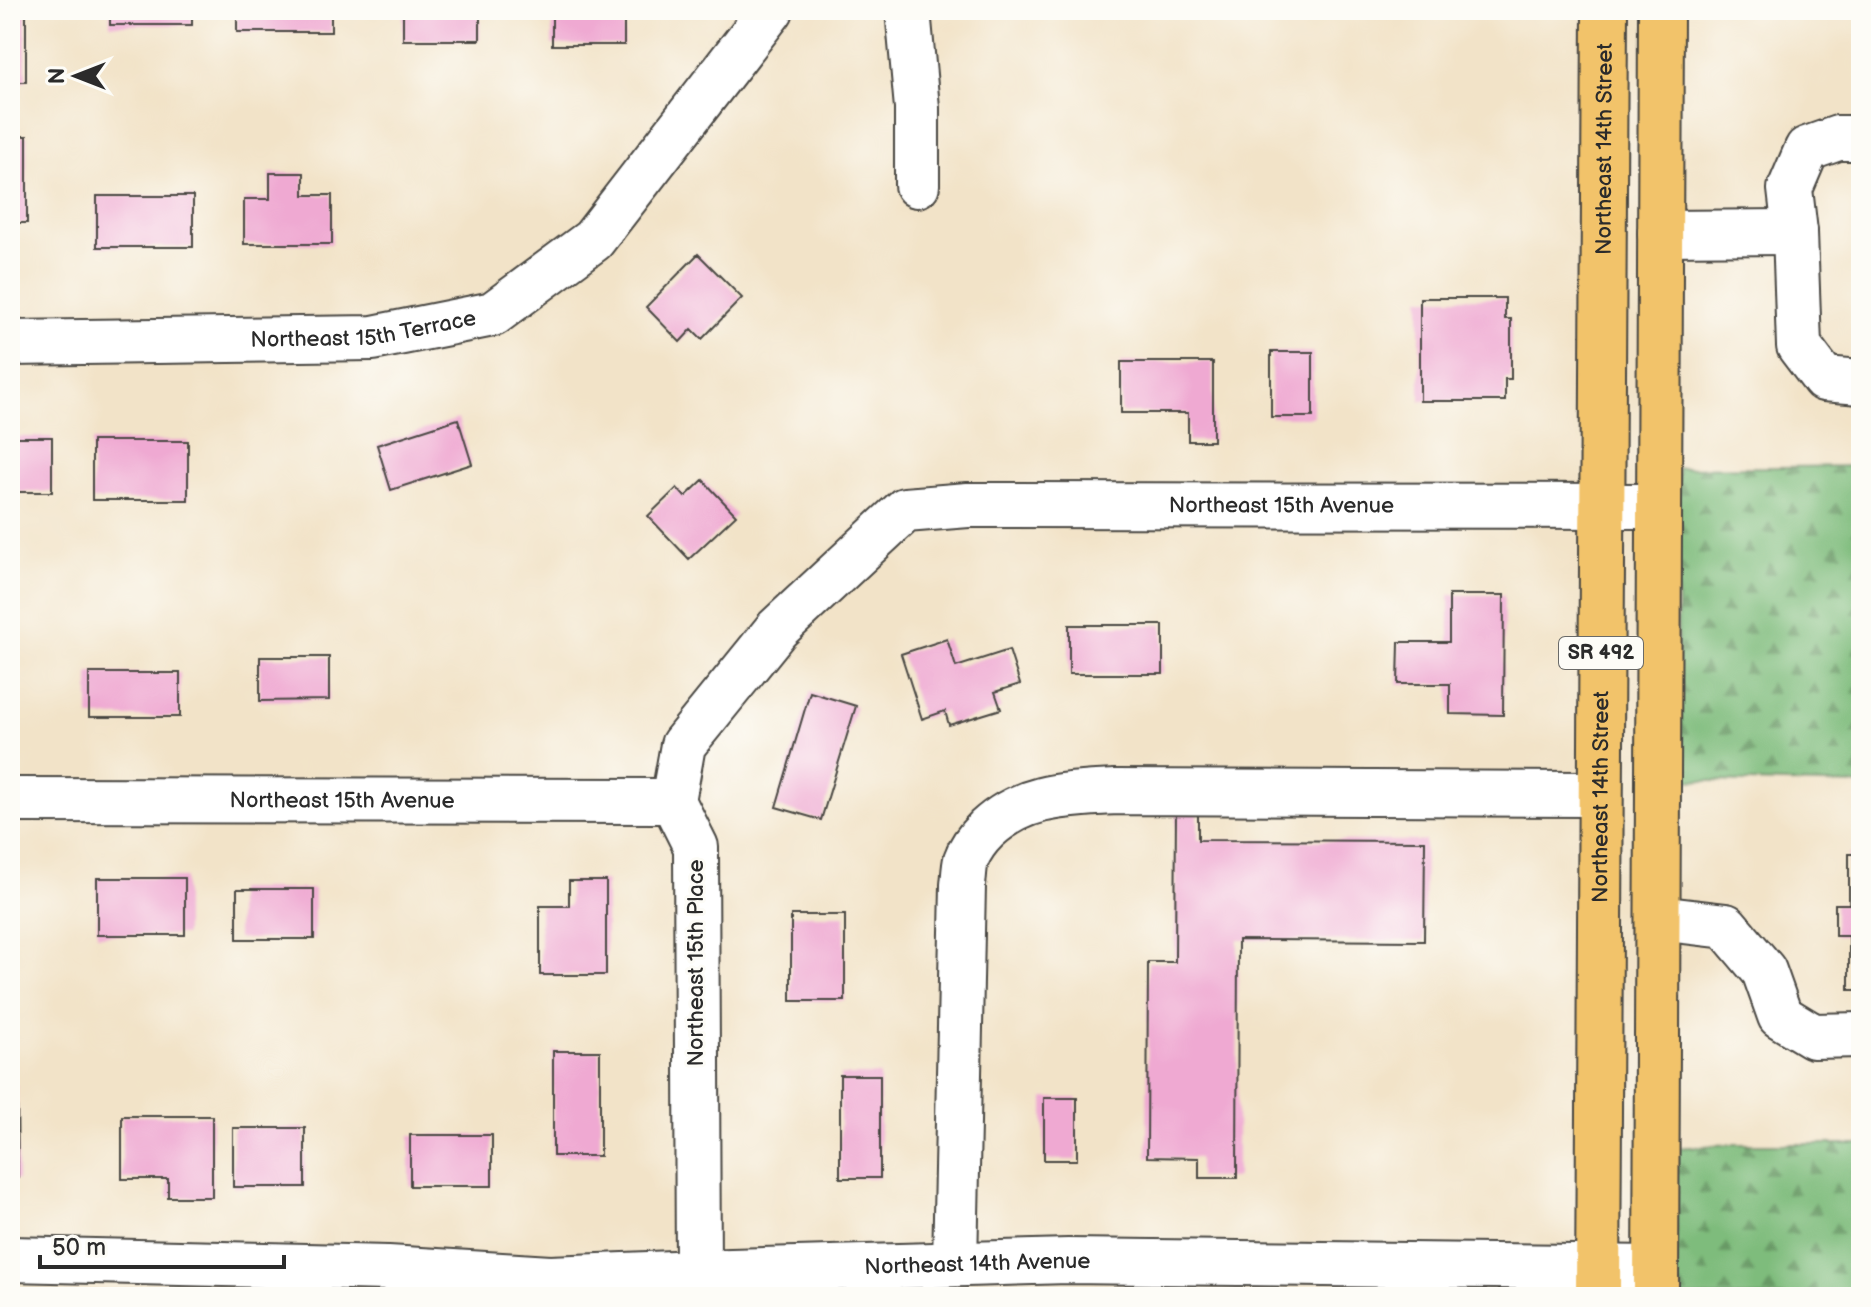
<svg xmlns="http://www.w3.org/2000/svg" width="1871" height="1307" font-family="'Balsamiq Sans',sans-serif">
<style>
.forest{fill:url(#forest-firs);stroke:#547453;stroke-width:2}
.building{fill:#efa9d2}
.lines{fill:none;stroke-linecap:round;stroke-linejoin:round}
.minor-casing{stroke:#494743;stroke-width:48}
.major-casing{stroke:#494743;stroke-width:48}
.minor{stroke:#fff;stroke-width:44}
.major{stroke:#f2c36a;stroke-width:44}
.labels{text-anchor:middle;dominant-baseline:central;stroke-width:6;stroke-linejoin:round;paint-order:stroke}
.shield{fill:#fdfcf7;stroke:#6a6a68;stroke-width:2}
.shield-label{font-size:20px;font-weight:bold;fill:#2b2b2b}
.street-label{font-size:22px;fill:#2b2b2b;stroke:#fdfcf7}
</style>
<defs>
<pattern id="forest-firs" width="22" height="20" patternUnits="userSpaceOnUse" patternTransform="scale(2)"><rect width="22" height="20" fill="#7ebc7b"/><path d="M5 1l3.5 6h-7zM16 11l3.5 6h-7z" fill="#679965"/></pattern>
</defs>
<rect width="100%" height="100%" fill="#fdfcf7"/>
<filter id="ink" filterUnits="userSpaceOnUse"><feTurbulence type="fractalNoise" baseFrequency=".0125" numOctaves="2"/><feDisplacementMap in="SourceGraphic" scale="16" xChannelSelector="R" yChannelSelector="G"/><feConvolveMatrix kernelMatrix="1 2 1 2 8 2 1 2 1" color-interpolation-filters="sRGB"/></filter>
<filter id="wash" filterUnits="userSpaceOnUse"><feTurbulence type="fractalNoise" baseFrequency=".006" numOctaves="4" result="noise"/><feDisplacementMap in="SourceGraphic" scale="32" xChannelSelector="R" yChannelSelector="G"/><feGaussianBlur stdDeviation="1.8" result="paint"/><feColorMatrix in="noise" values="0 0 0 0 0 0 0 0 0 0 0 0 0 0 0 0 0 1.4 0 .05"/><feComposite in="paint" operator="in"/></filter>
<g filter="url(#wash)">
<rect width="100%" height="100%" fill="#f2e3c8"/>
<path class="forest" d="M1861 466V785L1677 780 1678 468Z
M1732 1144H1861V1297H1675L1676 1148Z"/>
<g id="blocks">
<path class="building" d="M10 10H26V82H10Z
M110 10H192V25H110Z
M237 10H331V32H237Z
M403 10H480V40H403Z
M552 10H624V45H552Z
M10 136H27V223H10Z
M270 173H304V195H332V244H244V199H270Z
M97 196H193V247H97Z
M698 254 742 298 702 339 692 329 680 342 646 307Z
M1420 298H1505V319H1511V379H1505V401H1420Z
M1271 352H1313V417H1271Z
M1121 362H1213V441H1188V413H1121Z
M458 419 472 464 391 490 377 445Z
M10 437H52V492H10Z
M92 441H188V500H92Z
M703 480 736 515 689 559 648 516 677 488 685 497Z
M1449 595H1504L1503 715 1450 714V684H1398L1399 642H1449Z
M1069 625H1163V674H1069Z
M947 639 956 667 1009 650 1020 684 995 692 1001 709 949 725 945 711 922 719 901 654Z
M260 657H329V700L260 701Z
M89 673H180V717H89Z
M810 692 856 706 821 820 776 807Z
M1176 806H1198V840L1425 841 1424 941 1238 940 1237 1178H1199V1158L1147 1157 1148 962H1175Z
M1849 854H1861V990H1849V936H1835V904H1849Z
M97 878H185V935H97Z
M569 881H606V975H540V906H569Z
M237 889H314V939H237Z
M791 915H845V1001H791Z
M553 1051H600V1156H553Z
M840 1075H880V1178H840Z
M10 1085H17L18 1180H10Z
M1044 1098H1077V1160H1044Z
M122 1116H212V1197H168V1179H122Z
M233 1128H305V1187H233Z
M410 1135H492V1186H410Z"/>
</g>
</g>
<g filter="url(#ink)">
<use href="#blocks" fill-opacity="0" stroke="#494743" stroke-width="2"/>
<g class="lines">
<defs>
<g id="minor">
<path d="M908 10 917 108V185"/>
<path d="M1861 138H1838L1807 149 1790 189 1795 232 1799 346 1824 379 1861 382"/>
<path d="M1660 233 1795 232"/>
<path id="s1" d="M10 343 373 338 493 314 593 240 771 10"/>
<path id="s2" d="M10 800 673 801"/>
<path d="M1658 918 1726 926 1764 971 1780 1016 1813 1036 1861 1035"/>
<path id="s3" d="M10 1259 388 1268 550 1278 698 1272 1068 1261 1656 1268"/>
<path d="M955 1264 963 885C964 877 964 868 966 860 970 848 978 838 987 829 1025 794 1067 795 1115 792L1600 794"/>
<path id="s4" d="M698 1272 696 847 673 801 683 745 777 629 905 510 968 505 1659 506"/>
</g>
<g id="major">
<path id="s5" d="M1598 1297 1605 10"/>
<path d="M1656 1297 1661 10"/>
</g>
</defs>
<use href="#minor" class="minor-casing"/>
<use href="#major" class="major-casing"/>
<use href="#minor" class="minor"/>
<use href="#major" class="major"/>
</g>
</g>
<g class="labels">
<rect class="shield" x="1559" y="637" width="84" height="32" rx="6"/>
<g class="shield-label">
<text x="1601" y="653">SR 492</text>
</g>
<g class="street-label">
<text stroke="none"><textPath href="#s5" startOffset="1148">Northeast 14th Street</textPath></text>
<text stroke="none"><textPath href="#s1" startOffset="354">Northeast 15th Terrace</textPath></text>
<text stroke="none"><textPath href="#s4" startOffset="1234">Northeast 15th Avenue</textPath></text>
<text stroke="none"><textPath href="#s5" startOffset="500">Northeast 14th Street</textPath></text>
<text stroke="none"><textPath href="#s2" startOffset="332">Northeast 15th Avenue</textPath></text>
<text transform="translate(696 963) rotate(-90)">Northeast 15th Place</text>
<text stroke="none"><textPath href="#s3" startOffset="968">Northeast 14th Avenue</textPath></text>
</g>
</g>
<rect width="1871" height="1307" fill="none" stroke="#fdfcf7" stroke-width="40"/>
<g transform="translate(76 76) rotate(270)" stroke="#fdfcf7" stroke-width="6" paint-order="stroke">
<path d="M0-6L14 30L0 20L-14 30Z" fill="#2b2b2b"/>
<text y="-12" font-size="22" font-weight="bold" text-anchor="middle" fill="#2b2b2b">N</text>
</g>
<path d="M40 1255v12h244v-12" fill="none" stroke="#2b2b2b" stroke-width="4"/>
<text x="52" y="1255" font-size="24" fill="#2b2b2b" stroke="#fdfcf7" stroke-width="6" paint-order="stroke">50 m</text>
</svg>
